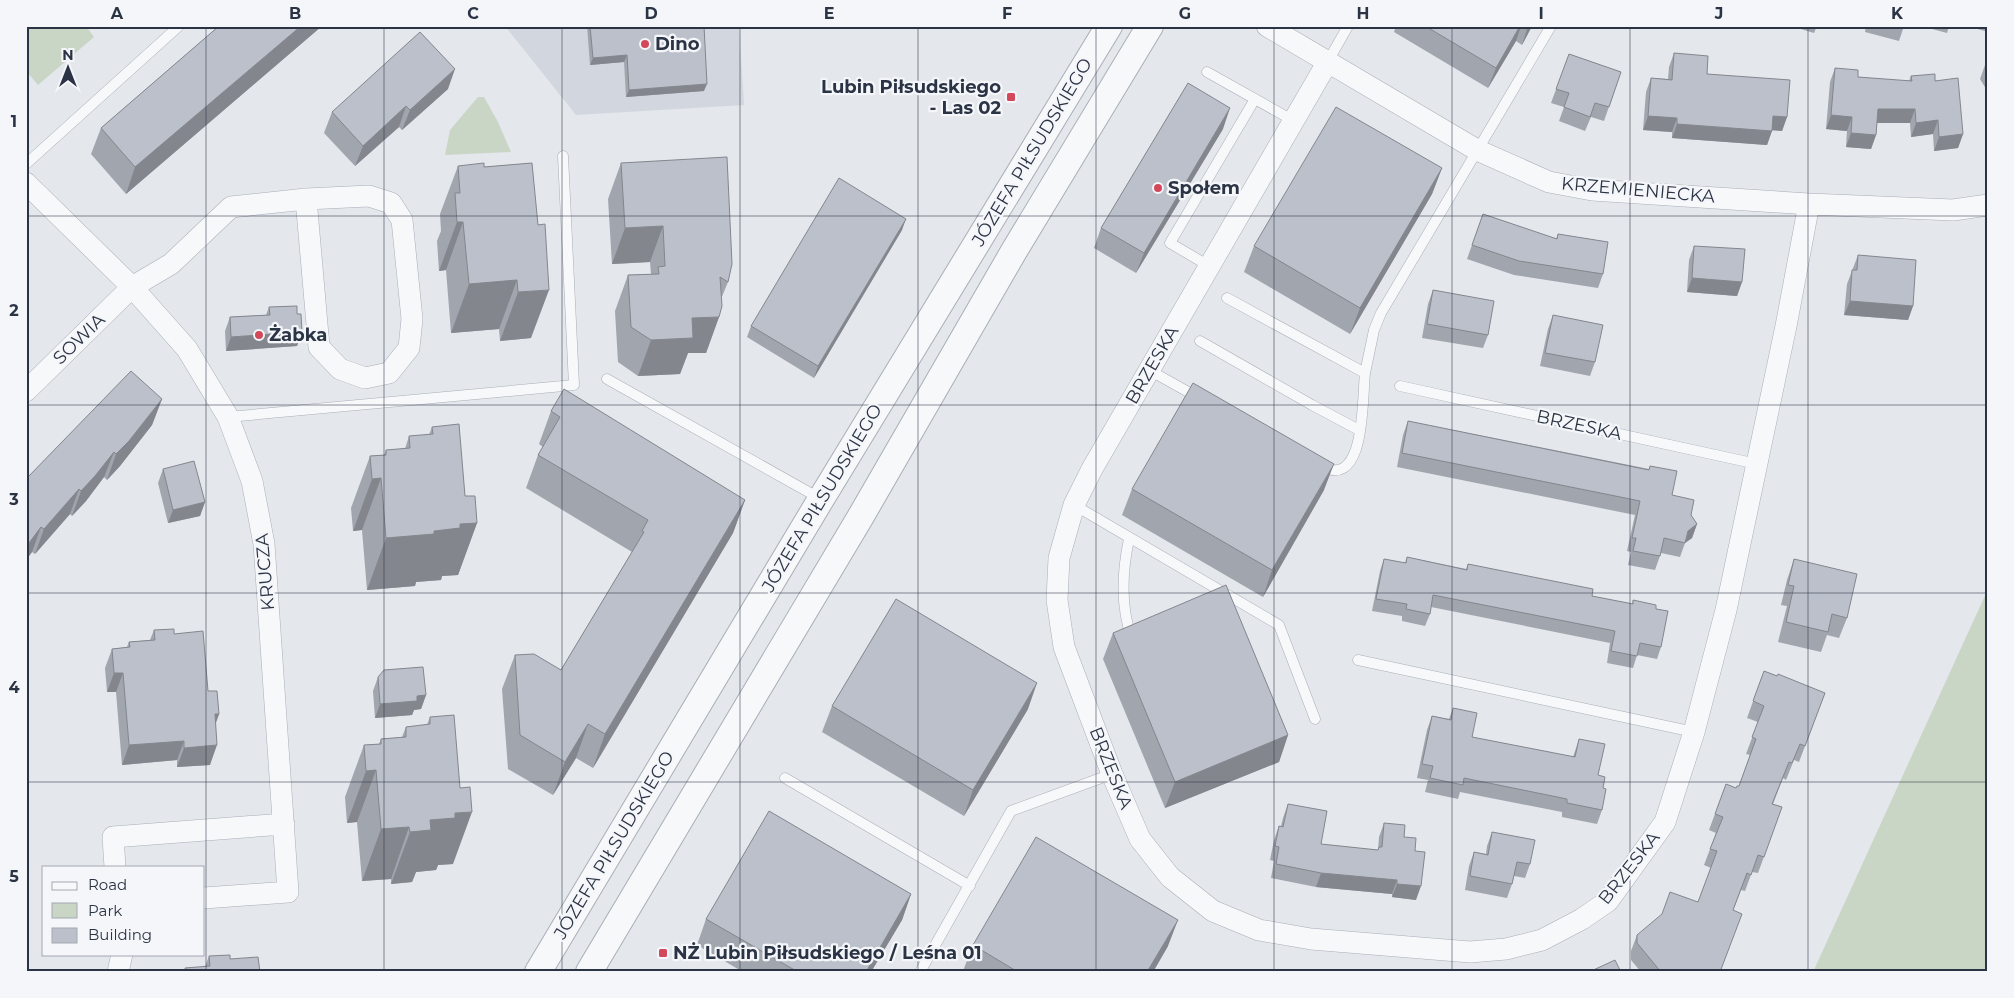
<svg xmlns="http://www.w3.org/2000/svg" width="2014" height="998" font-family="Montserrat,sans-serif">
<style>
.built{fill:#d2d6de}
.green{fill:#c9d6c5}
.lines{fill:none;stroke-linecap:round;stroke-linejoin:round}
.service-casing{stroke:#a9aeb7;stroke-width:11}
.minor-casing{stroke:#a9aeb7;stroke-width:22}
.tertiary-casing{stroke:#a9aeb7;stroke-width:28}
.service{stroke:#f7f8fa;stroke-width:10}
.minor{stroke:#f7f8fa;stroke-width:21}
.tertiary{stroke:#f7f8fa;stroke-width:26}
.wall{fill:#a1a5ae}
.shaded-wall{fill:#83868d}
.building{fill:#bbc0ca;stroke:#83868d}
.grid{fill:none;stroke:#2b3445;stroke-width:1;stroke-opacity:0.55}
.poi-dot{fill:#d1495b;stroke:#f4f6f9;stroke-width:2}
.labels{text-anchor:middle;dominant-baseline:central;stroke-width:4.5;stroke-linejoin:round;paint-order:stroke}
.poi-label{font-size:18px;font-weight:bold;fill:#2b3445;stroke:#f4f6f9;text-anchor:start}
.street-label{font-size:18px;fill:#2b3445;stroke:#f4f6f9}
.neatline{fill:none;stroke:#2b3445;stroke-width:2}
.grid-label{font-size:16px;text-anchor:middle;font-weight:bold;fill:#2b3445}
</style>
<rect width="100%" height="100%" fill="#e4e7ec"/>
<path class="built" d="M505 26H739L744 105 576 115Z"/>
<path class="green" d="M26 26H86L94 37 38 85 26 71Z
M478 97H484L498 122 511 152 445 155 450 130Z
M1988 589V972H1813Z"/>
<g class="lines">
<defs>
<path id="service" d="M1327 63 1348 26
M1207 72 1294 121
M26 164 179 26
M1209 266 1170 243 1255 99
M1227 298 1365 373 1374 330 1381 313 1551 26
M1200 341 1312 405 1359 430
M1149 370 1199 398
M607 379 821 499
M1400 386 1757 464
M228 417 574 385 563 156
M1321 466C1366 491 1362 399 1365 373
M1074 505 1279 625 1315 719
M1129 539C1122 572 1120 606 1132 639
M1358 660 1694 732
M785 778 970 886
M920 972 1011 811 1112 774"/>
<path id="minor" d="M1267 26 1477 150 1549 182 1592 190 1809 204 1953 210 1988 205
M1327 63 1092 469 1074 505 1059 558 1057 600 1064 647 1112 774 1140 839 1170 877 1213 911 1259 930 1311 939 1470 952 1506 949 1542 940 1582 919 1608 901 1665 822 1694 732 1726 610 1786 326 1809 204
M26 183 132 287 187 349 228 417 252 481 264 544 288 892 204 898
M26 391 132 287 171 264 231 207 306 199 319 347 340 369 365 378 389 373 409 348 412 319 402 220 391 203 369 196 306 199
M115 867 113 837 284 824
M118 972 122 954"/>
<path id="tertiary" d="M538 972 821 499 1109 26
M589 972 861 516 1014 251 1150 26"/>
</defs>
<use href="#service" class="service-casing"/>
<use href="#minor" class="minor-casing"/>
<use href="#tertiary" class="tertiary-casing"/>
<use href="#service" class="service"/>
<use href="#minor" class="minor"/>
<use href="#tertiary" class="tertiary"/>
</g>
<path class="wall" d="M219 26H322L126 194 91 154 101 128Z
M587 26H704V91L626 97 624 62 590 65Z
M1396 26H1532L1522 45 1516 41 1488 88 1394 32Z
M1791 26H1817L1814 33Z
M1866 26H1904L1899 41 1865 32Z
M1921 26H1949L1947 33Z
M1967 26H1988V32Z
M1674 53 1707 74 1787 117 1782 131 1772 130 1767 145 1672 138V132L1643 130 1646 92 1651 78 1668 79 1669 67Z
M1569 54 1621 72 1604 121 1591 117 1585 131 1559 121 1564 107 1551 103Z
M1988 64V92L1980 79 1985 65Z
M1835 68 1858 77 1909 81 1911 76 1935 81 1963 134 1958 148 1934 151 1933 134 1911 137 1910 123H1877L1876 135 1871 149 1846 147 1847 131 1826 129 1830 82Z
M448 89 402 130 399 127 355 166 324 133 332 112Z
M1223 129 1136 273 1094 248 1101 228Z
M532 163 531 338 500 341 499 329 451 333 446 270 439 271 437 241 441 231 440 214 458 166 484 167Z
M621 163 728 282 721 299 719 317 706 353H688L680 374 638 376 618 362 615 311 628 275 651 274 650 262 612 264 608 199Z
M1442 168 1432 194 1350 334 1244 272 1254 246Z
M1483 214 1556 239 1558 234 1603 274 1598 288 1514 275 1467 259Z
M902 230 814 378 747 337 751 326Z
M1694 246 1742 282 1737 296 1687 292 1689 260Z
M1858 255 1913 306 1908 320 1844 315 1847 284Z
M1433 290 1488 335 1483 348 1422 338 1428 304Z
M269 307 302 332 297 346 226 351 225 331 230 317 266 315Z
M1553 315 1595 362 1590 376 1540 366 1548 329Z
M162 399 152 425 120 466 107 480 104 477 86 501 72 516 70 514 35 554 32 552 26 560V479Z
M551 411 745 500 733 533 593 768 576 758 553 795 508 769 502 689 515 655 561 670 632 552 526 488 538 455 543 447 539 444Z
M1408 421 1649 469 1650 466 1672 495 1691 515 1697 524 1692 538 1685 543 1680 557 1661 553 1655 570 1628 565 1631 552 1627 551 1635 515 1397 467 1403 435Z
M432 427 477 523 458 575 442 576 441 580 416 582 415 586 367 590 362 530 353 531 351 508 370 456 384 455 386 450 405 449 409 436 429 435Z
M163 469 205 502 200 516 168 523 158 483Z
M1132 489 1324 490 1263 597 1122 515Z
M1407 557 1466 569 1468 564 1592 596 1632 604 1633 600 1656 609 1661 647 1657 659 1637 655 1633 668 1607 663 1610 643 1431 607 1430 614 1425 626 1402 621V616L1372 611 1380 571 1384 559 1405 563Z
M1794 559 1847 618 1839 638 1827 635 1821 652 1778 642 1787 606 1781 605 1787 580Z
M154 630 174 634 208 691 219 714 216 723 210 765 177 767V760L122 765 116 692H107L105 668 112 649 127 647 129 642 150 640Z
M1113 633 1288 735 1279 762 1165 808 1103 659Z
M1764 671 1825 693 1799 762 1794 760 1786 780 1783 778 1773 804 1782 807 1758 873 1752 872 1745 891 1741 890 1733 911 1720 972H1641L1631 960V951L1637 935 1698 902 1711 868 1704 865 1716 833 1709 830 1726 784 1736 788 1739 786 1750 755 1746 754 1758 722 1747 718Z
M378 677 426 695 421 709 414 710 412 715 375 718 373 691Z
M832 706 1028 709 964 816 822 732Z
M1453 708 1472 737 1573 757 1579 739 1598 775 1603 788 1602 810 1597 824 1562 817V812L1460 792 1458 799 1425 792 1428 780 1417 778 1427 730 1432 716 1449 719Z
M430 717 453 864 438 865 436 870 416 872 412 882 391 884V879L362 881 357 822 347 823 345 797 364 745 379 744 381 739 402 737 406 727 427 725Z
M1288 804 1321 844 1378 850 1379 837 1384 823 1404 837 1415 851 1416 900 1392 897V894L1316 887 1271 878 1274 861 1270 860 1274 840 1279 826H1281L1283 818Z
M1492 832 1530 864 1525 878 1514 876 1512 884 1507 898 1465 890 1469 866 1474 852 1486 854 1487 846Z
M911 894 902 920 871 972H743L697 945 706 919Z
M973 945 1168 946 1153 972H964L963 971Z
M209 956 230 959 260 972H184L185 968 205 967Z"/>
<path class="shaded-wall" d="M301 26H322L126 194 135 167Z
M1520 26H1521L1516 41 1488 88 1496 68Z
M1528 26H1532L1522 45Z
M627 55 624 62 590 65 593 58Z
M455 69 448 89 402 130 410 110Z
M707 84 704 91 626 97 629 90Z
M406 106 399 127 355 166 363 146Z
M1230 108 1223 129 1136 273 1144 253Z
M1878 109H1915L1910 123H1873Z
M1831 115 1852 117 1847 131 1826 129Z
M1648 116 1677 118 1672 132 1643 130Z
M1773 116 1787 117 1782 131 1768 130Z
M1938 120 1933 134 1911 137 1916 123Z
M1677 124 1772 131 1767 145 1672 138Z
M1851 133 1876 135 1871 149 1846 147Z
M1963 134 1958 148 1934 151 1939 137Z
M1442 168 1432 194 1350 334 1360 308Z
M906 219 902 230 814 378 818 366Z
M457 222H463L446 270 439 271Z
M663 226 650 262 612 264 625 228Z
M1692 278 1742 282 1737 296 1687 292Z
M517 280 499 329 451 333 469 284Z
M549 290 531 338 500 341 518 292Z
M1850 301 1913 306 1908 320 1844 315Z
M719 317 706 353H688L680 374 638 376 651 340 692 318Z
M302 332 297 346 226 351 231 337Z
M162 399 152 425 120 466 107 480 116 454Z
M114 452 104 477 86 501 72 516 81 491Z
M1334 464 1324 490 1263 597 1272 570Z
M381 478 362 530 353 531 372 479Z
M79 489 70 514 35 554 44 529Z
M745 500 733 533 593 768 605 734Z
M205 502 200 516 168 523 173 510Z
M477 523 458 575 442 576 441 580 416 582 415 586 367 590 386 538 434 531 460 524Z
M1697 524 1692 538 1685 543 1688 531Z
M41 527 32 552 26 560V547Z
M114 673H123L116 692H107Z
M1037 683 1028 709 964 816 973 790Z
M426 695 421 709 414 710 412 715 375 718 380 704 417 696Z
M215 714H219L212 733Z
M588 724 576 758 553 795 565 762Z
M1288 735 1279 762 1165 808 1175 782Z
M184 741 177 760 122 765 129 745Z
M217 745 210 765 177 767 184 748Z
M376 770 357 822 347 823 366 771Z
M472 812 453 864 438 865 436 870 416 872 412 882 391 884 410 832 430 820 455 813Z
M409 827 391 879 362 881 381 829Z
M1321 873 1397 880 1392 894 1316 887Z
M1397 884 1421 886 1416 900 1392 897Z
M911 894 902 920 871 972H866Z
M1178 920 1168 946 1153 972H1147Z"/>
<path class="building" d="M219 26H301L135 167 101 128Z
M590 26H704L707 84 629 90 627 55 593 58Z
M1425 26H1520L1496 68Z
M420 32 455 69 410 110 406 106 363 146 332 112Z
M1674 53 1708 56 1707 74 1790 80 1787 117 1773 116 1772 131 1677 124V118L1648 116 1651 78 1672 80Z
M1569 54 1621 72 1609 107 1595 103 1590 117 1564 107 1569 93 1556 89Z
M1835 68 1858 70V77L1912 81 1911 76 1935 74V81L1958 78 1963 134 1939 137 1938 120 1916 123 1915 109H1878L1876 135 1851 133 1852 117 1831 115Z
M1188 83 1230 108 1144 253 1101 228Z
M1336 107 1442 168 1360 308 1254 246Z
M727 157 732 264 728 282 720 277 722 306 719 317 692 318 693 338 651 340 631 327 628 275 659 274 658 267 665 266 663 226 625 228 621 163Z
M484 163V167L532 163 538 225 545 224 549 290 518 292 517 280 469 284 463 222H457L455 193H460L458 166Z
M839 178 906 219 818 366 751 326Z
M1483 214 1557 239 1558 234 1608 242 1603 274 1519 261 1472 245Z
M1694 246 1745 249 1742 282 1692 278Z
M1858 255 1916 260 1913 306 1850 301 1852 270H1857Z
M1433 290 1494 301 1488 335 1427 324Z
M297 306V314H301L302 332 231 337 230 317 270 315 269 307Z
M1553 315 1603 325 1595 362 1545 353Z
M131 371 162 399 129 441 116 454 114 452 95 476 81 491 79 489 44 529 41 527 26 547V479Z
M1193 383 1334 464 1272 570 1132 489Z
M564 389 745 500 605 734 588 724 565 762 520 735 515 655 534 654 561 670 644 532 642 531 648 520 538 455 560 417 551 411Z
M1408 421 1649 470 1650 466 1677 471 1672 495 1694 500 1691 515 1697 524 1688 531 1685 543 1664 538 1660 556 1633 551 1636 538H1632L1640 501 1402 453Z
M459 424 465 496H475L477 523 460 524V528L434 531V534L386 538 381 478 372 479 370 456 386 455V450L410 448 409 436 433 434 432 427Z
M194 461 205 502 173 510 163 469Z
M1407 557 1467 570 1468 564 1593 589 1592 596 1633 604V600L1656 605V609L1668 611 1661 647 1640 643 1637 656 1611 651 1615 631 1433 595 1430 614 1406 609 1407 604 1376 599 1384 559 1406 563Z
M1794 559 1857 574 1847 618 1832 614 1828 632 1786 622 1794 586 1788 585Z
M1226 585 1288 735 1175 782 1113 633Z
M896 599 1037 683 973 790 832 706Z
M174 629V634L203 631 208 691H217L219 714H215L217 745 184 748V741L129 745 123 673H114L112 649 130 647 129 642 155 640 154 630Z
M423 667 426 695 417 696V701L380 704 378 677 384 670Z
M1764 671 1777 676 1778 674 1825 693 1805 746 1800 744 1792 763 1789 762 1772 804 1782 807 1764 857 1758 855 1751 875 1747 873 1733 910 1742 914 1720 972H1661L1637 943V935L1662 914 1670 892 1698 902 1717 851 1710 849 1723 817 1715 814 1726 784 1736 788 1737 786H1739L1756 739 1752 737 1764 706 1753 701Z
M1453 708 1477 713 1472 737 1575 757 1579 739 1605 744 1598 775 1605 777 1603 788 1606 789 1602 810 1567 803V799L1464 778 1463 785 1430 778 1433 766 1422 764 1432 716 1451 720Z
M454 715 460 788 470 787 472 812 455 813V818L430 820 431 830 410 832 409 827 381 829 376 770 366 771 364 745 381 744V739L406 737V727L430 724V717Z
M1288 804 1327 811 1321 844 1378 850 1379 847H1382L1384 823 1405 825 1404 837 1416 838 1415 851 1425 852 1421 886 1397 884V880L1321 873 1276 864 1279 847 1275 846 1279 826 1283 827Z
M769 811 911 894 866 972H798L706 919Z
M1492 832 1535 840 1530 864 1517 862 1512 884 1470 876 1474 852 1488 855Z
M1036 837 1178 920 1147 972H1018L973 945Z
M230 955V959L258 957 260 972H186L185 968 210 966 209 956Z
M1615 960 1621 972H1589Z"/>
<path class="grid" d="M206 26V972M384 26V972M562 26V972M740 26V972M918 26V972M1096 26V972M1274 26V972M1452 26V972M1630 26V972M1808 26V972M26 216H1988M26 405H1988M26 593H1988M26 782H1988"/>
<g class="poi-dot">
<circle cx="645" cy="44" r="5"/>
<rect x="1006" y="92" width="10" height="10" rx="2.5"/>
<circle cx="1158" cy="188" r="5"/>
<circle cx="259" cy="335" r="5"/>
<rect x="658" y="948" width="10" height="10" rx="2.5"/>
</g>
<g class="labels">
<g class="poi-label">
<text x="655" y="44">Dino</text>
<text x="1001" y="87" text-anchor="end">Lubin Piłsudskiego<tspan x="1001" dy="21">- Las 02</tspan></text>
<text x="1168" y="188">Społem</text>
<text x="269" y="335">Żabka</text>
<text x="673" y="953">NŻ Lubin Piłsudskiego / Leśna 01</text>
</g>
<g class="street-label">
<text transform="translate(1032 152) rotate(-59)">JÓZEFA PIŁSUDSKIEGO</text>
<text transform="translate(1638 190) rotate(5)">KRZEMIENIECKA</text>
<text transform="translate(79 339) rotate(-44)">SOWIA</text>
<text transform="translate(1152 365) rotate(-60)">BRZESKA</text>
<text transform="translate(1579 425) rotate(12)">BRZESKA</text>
<text transform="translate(822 498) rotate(-59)">JÓZEFA PIŁSUDSKIEGO</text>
<text transform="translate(265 572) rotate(-95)">KRUCZA</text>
<text transform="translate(1111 768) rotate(68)">BRZESKA</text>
<text transform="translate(614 845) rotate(-59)">JÓZEFA PIŁSUDSKIEGO</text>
<text transform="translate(1629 868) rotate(-52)">BRZESKA</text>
</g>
</g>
<rect width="2014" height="998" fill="none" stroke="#f4f6f9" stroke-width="55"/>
<rect x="42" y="866" width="162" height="90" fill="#f4f6f9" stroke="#a4a8b1"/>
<rect x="52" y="882" width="25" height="8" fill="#f7f8fa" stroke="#a4a8b1"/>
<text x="88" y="890" font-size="15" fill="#2b3445">Road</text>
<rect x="52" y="903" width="25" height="15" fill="#c9d6c5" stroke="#a4a8b1"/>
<text x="88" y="916" font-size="15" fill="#2b3445">Park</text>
<rect x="52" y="928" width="25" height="15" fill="#bbc0ca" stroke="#a4a8b1"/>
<text x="88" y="940" font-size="15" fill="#2b3445">Building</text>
<g transform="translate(68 68)" stroke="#f4f6f9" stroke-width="4" paint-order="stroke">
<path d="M0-4L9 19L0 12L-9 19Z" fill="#2b3445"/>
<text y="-8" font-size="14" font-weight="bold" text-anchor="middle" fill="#2b3445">N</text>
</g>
<rect x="28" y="28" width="1958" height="942" class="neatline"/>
<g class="grid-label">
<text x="117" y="19">A</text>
<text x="295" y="19">B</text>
<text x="473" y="19">C</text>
<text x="651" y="19">D</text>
<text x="829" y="19">E</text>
<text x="1007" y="19">F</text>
<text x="1185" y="19">G</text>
<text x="1363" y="19">H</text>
<text x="1541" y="19">I</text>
<text x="1719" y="19">J</text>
<text x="1897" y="19">K</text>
<text x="14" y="127">1</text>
<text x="14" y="316">2</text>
<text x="14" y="505">3</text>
<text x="14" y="693">4</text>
<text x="14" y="882">5</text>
</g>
</svg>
